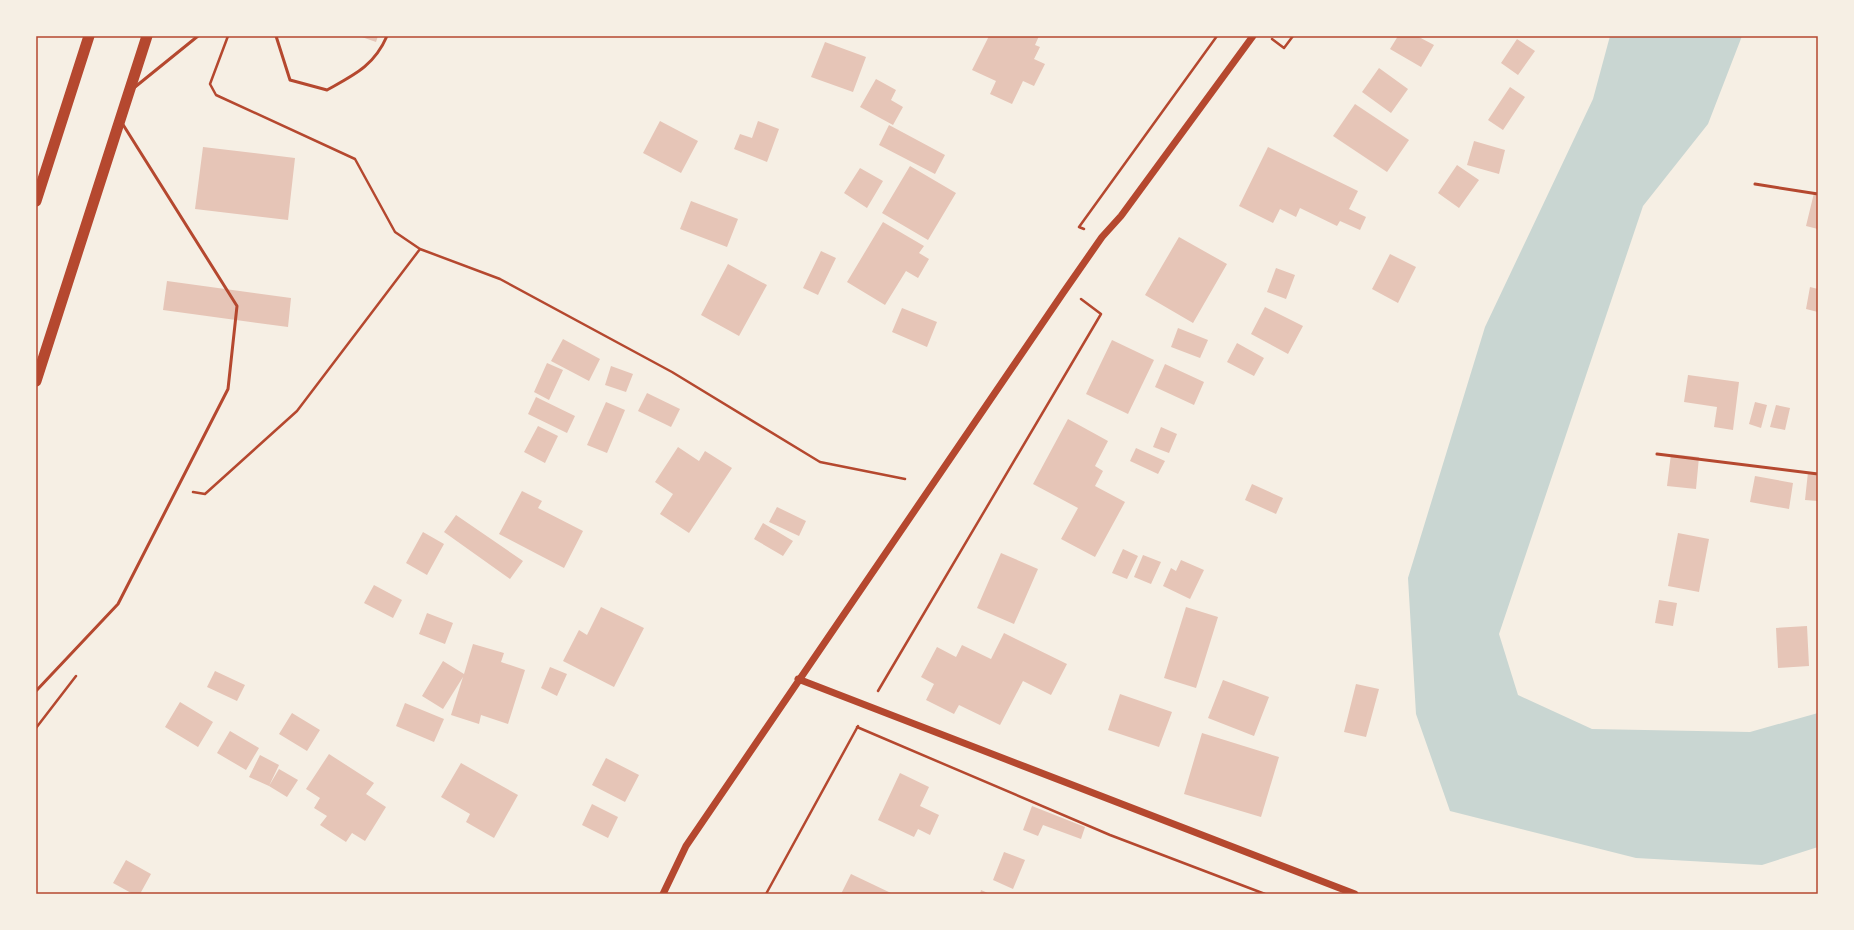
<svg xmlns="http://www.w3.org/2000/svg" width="1854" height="930" font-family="Roboto,sans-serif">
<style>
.water{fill:#c9d6d2}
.building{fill:#e6c5b7}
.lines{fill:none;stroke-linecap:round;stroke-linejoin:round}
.path{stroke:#b5482f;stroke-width:2.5}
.service{stroke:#b5482f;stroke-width:3}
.tertiary{stroke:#b5482f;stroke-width:7}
.trunk{stroke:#b5482f;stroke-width:11}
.neatline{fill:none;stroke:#b5482f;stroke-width:1.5}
</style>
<rect width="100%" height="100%" fill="#f6efe4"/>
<path class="water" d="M1610 36H1742L1708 124 1643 206 1499 634 1518 695 1592 729 1750 732 1818 713V847L1762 865 1636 858 1450 811 1416 714 1408 578 1485 327 1593 99Z"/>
<path class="building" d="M359 36H378L376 42Z
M989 36H1039L1035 45 1040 47 1034 59 1045 64 1034 86 1023 81 1012 104 990 94 996 81 972 70Z
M1398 36H1417L1434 45 1421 67 1390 49Z
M1517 39 1535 51 1518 75 1501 63Z
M825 42 866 57 853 92 811 77Z
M1379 68 1408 89 1391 113 1362 92Z
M876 79 896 90 891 100 903 107 893 125 860 107Z
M1510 87 1525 97 1503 130 1488 120Z
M1355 104 1409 140 1387 172 1333 136Z
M660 121 698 141 681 173 643 153Z
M758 121 779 129 767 162 734 149 740 134 752 138Z
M889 125 945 155 935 174 879 145Z
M1474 141 1505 150 1499 174 1467 165Z
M203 147 295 158 288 220 195 209Z
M1268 147 1358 191 1349 209 1366 217 1360 230 1340 221 1337 226 1300 208 1296 217 1280 209 1273 223 1239 206Z
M1457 165 1479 180 1459 208 1438 193Z
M910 166 956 193 928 240 882 213Z
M860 168 883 181 867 208 844 193Z
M1814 193 1818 194V229L1806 226Z
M691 201 738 219 727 247 680 229Z
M883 222 924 246 919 253 929 259 918 278 906 271 885 305 847 282Z
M1179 237 1227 264 1193 323 1145 295Z
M821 251 836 258 818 295 803 288Z
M1390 254 1416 267 1398 303 1372 289Z
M728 264 767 285 739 336 701 315Z
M1276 268 1295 275 1286 299 1267 292Z
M167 281 291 298 288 327 163 310Z
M1810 287 1818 289V312L1806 309Z
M1265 307 1303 326 1288 354 1251 334Z
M902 308 937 322 927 347 892 332Z
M1178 328 1208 340 1200 358 1171 347Z
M563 339 600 359 589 381 551 361Z
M1112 340 1154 360 1128 414 1086 394Z
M1237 343 1264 358 1254 376 1227 362Z
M547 363 563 370 549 400 534 392Z
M1165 364 1204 382 1194 405 1155 387Z
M611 366 633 374 626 392 605 385Z
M1688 375 1739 382 1733 430 1714 427 1717 407 1684 402Z
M647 393 680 409 671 427 638 411Z
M536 397 575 416 567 433 528 414Z
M606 402 625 410 607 453 587 445Z
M1755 402 1767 405 1761 428 1749 424Z
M1776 405 1790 408 1785 430 1770 427Z
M1068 419 1108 441 1095 466 1103 471 1095 486 1125 502 1095 557 1061 539 1078 508 1033 484Z
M538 426 558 436 545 463 524 452Z
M1161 427 1177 434 1169 453 1153 447Z
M678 447 699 461 705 451 732 468 689 533 660 514 673 494 655 482Z
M1136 448 1165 461 1158 474 1130 461Z
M1671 454 1699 457 1696 489 1667 486Z
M1808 472 1818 473V501L1805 500Z
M1755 476 1793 483 1789 509 1750 502Z
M1252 484 1283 498 1276 514 1245 500Z
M522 491 542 501 538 508 583 531 564 568 499 534Z
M777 507 806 521 799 536 769 522Z
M456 515 523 561 510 579 444 532Z
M763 523 793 541 783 556 754 539Z
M423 532 444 544 427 575 406 563Z
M1678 533 1709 539 1699 592 1668 586Z
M1123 549 1138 556 1127 579 1112 573Z
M1001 553 1038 569 1014 624 977 608Z
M1143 555 1161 562 1151 584 1134 577Z
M1181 560 1204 570 1190 599 1163 586 1171 568 1176 571Z
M374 585 402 600 393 618 364 603Z
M1659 600 1677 603 1673 626 1655 623Z
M601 607 644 628 614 687 563 661 579 630 587 635Z
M1186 607 1218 617 1196 688 1164 678Z
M427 613 453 623 445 644 419 634Z
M1807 626 1809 666 1778 668 1776 628Z
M1004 633 1067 664 1051 695 1023 681 1000 725 959 705 954 714 926 700 934 684 921 677 937 647 956 657 962 645 991 659Z
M473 644 504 653 501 662 525 670 508 724 481 715 479 724 451 715 463 677 443 709 422 696 443 661 464 674Z
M550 667 567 674 557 696 541 688Z
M215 671 245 685 237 701 207 687Z
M1223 680 1269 697 1254 736 1208 718Z
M1356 684 1379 689 1366 737 1344 732Z
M1120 694 1172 712 1159 747 1108 730Z
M180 702 213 722 198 747 165 727Z
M405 703 444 719 434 742 396 726Z
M292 713 320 730 307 751 279 734Z
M230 731 259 748 246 770 217 753Z
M1202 733 1279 757 1261 817 1184 794Z
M329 754 374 783 366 794 386 807 365 841 352 833 346 842 320 825 327 816 314 808 320 798 306 789Z
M260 755 279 765 269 786 249 777Z
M606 758 639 775 625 802 592 785Z
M461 763 518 795 494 838 466 822 470 814 441 797Z
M279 769 298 780 287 797 269 786Z
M900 773 929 787 920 806 939 815 930 835 918 829 914 837 878 820Z
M592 804 618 817 608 838 582 825Z
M1032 806 1085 827 1081 839 1043 825 1038 836 1023 830Z
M1004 852 1025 860 1013 889 993 880Z
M126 860 151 874 140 894H133L113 883Z
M851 874 893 894H841Z
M981 890 990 894H980Z"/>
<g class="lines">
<path class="path" d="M228 36 210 84 216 95 355 159 395 232 420 249 500 279 672 372 820 462 905 479
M1272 39 1284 48 1293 36
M1084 229 1079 227 1217 36
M193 492 205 494 297 411 420 249
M878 691 1101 314 1081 299
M857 727 1110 835 1265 894
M36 728 76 676
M766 894 858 726"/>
<path class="service" d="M276 36 290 80 327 90C354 75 374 66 387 36
M135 87 198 36
M1755 184 1818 194
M1657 454 1818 474
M36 691 118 604 228 389 237 306 122 123"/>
<path class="tertiary" d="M798 679 1355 894
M663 894 686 846 1063 293 1102 237 1121 216 1253 36"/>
<path class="trunk" d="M36 201 89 36
M36 381 147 36"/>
</g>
<rect width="1854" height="930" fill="none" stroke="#f6efe4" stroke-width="74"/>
<rect x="37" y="37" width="1780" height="856" class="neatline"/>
</svg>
